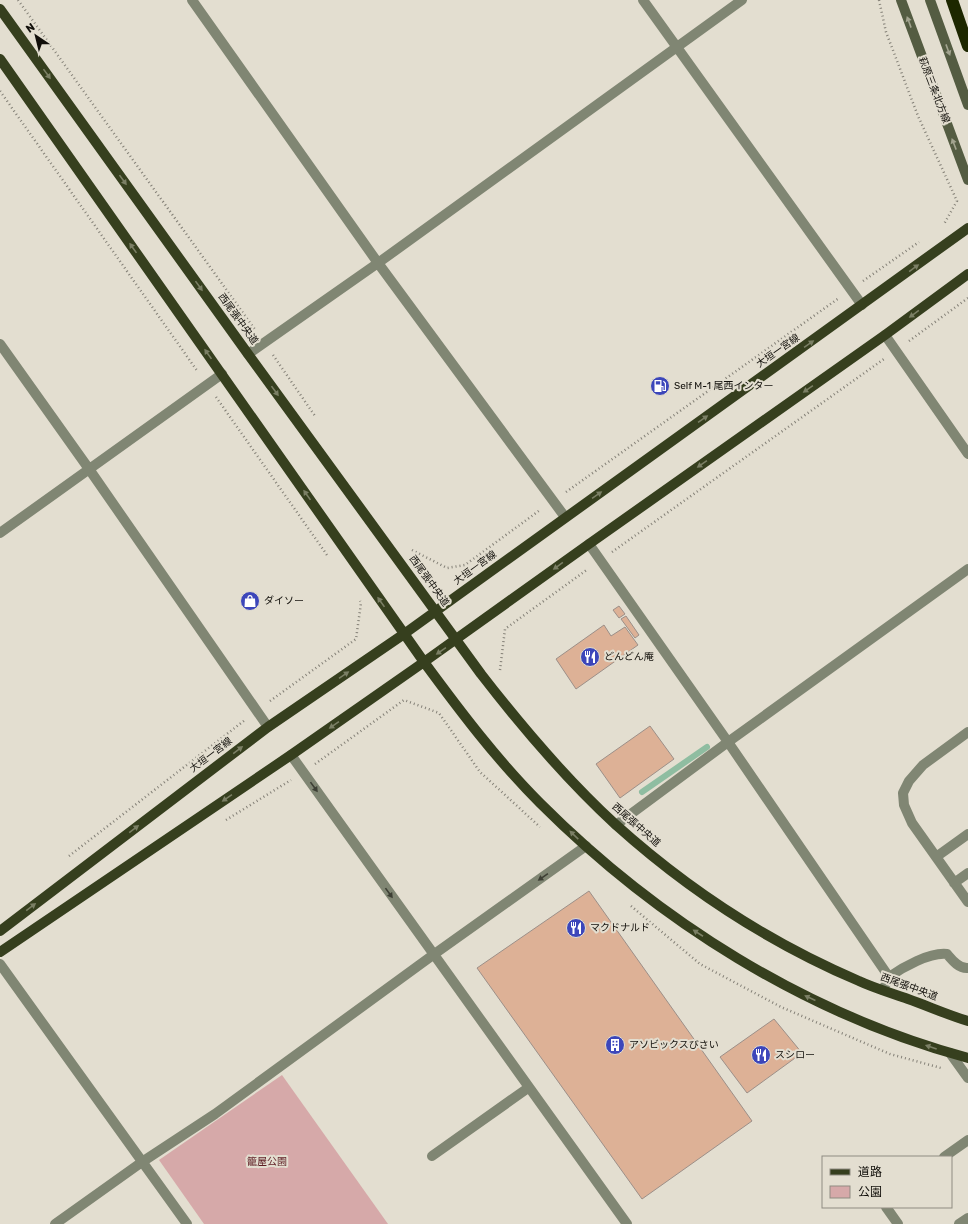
<svg xmlns="http://www.w3.org/2000/svg" width="968" height="1224" font-family="Rubik,'Noto Sans JP',sans-serif">
<style>
.green{fill:#d6a9a9}
.lines{fill:none;stroke-linecap:round;stroke-linejoin:round}
.stream{stroke:#8fbda1;stroke-width:6}
.building{fill:#ddb196;stroke:#9c8f88}
.path{stroke:#848077;stroke-width:2.5;stroke-dasharray:1 3;stroke-linecap:butt}
.service{stroke:#808673;stroke-width:10}
.minor{stroke:#808673;stroke-width:10}
.secondary{stroke:#545c42;stroke-width:10}
.primary{stroke:#363f1e;stroke-width:10}
.motorway{stroke:#1d2700;stroke-width:12}
.oneway{fill:#a3a490}
.oneway2{fill:#7b7f65}
.oneway3{fill:#3d3f34}
.labels{text-anchor:middle;dominant-baseline:central;stroke-width:4;stroke-linejoin:round;paint-order:stroke}
.street-label{font-size:10px;fill:#110f0a;stroke:#e3ded0}
.poi-label{font-size:10px;fill:#110f0a;stroke:#e3ded0;text-anchor:start}
.park-label{font-size:10px;fill:#5e1e24;stroke:#e3ded0}
</style>
<rect width="100%" height="100%" fill="#e3ded0"/>
<path class="green" d="M282 1075 388 1224H204L159 1160Z"/>
<g class="lines">
<path class="stream" d="M642 792 707 747"/>
</g>
<path class="building" d="M619 606 625 614 619 618 613 610Z
M626 616 639 635 635 638 621 619Z
M604 625 611 636 625 627 638 645 576 689 556 659Z
M650 726 674 759 620 798 596 764Z
M589 891 752 1121 642 1199 477 968Z
M774 1019 802 1053 747 1093 720 1057Z"/>
<g class="lines">
<path class="path" d="M18 0 256 331
M879 0 886 32 918 116 957 201 944 224
M0 91 198 372
M863 281 919 242
M909 341 968 298
M273 355 315 416
M216 397 327 555
M566 492 839 298
M412 550 447 568 465 565 540 510
M612 552 884 359
M500 670 505 629 588 569
M270 701 356 639 361 603 360 601
M315 764 404 700 439 713 480 772 540 827
M226 820 291 780
M69 856 245 720
M631 906 700 964 781 1007 890 1054 941 1068"/>
<path class="service" d="M968 732 923 765 909 781 903 793 904 805 912 823 968 902
M936 857 968 834
M954 883 968 873
M889 977C903 967 930 952 947 954 952 960 959 969 968 968"/>
<path class="minor" d="M192 0 378 263 565 517
M643 0 862 305
M885 335 968 454
M0 344 89 469 268 727
M248 354 378 263 742 0
M0 533 222 374
M589 544 728 742 889 977 883 990
M291 755 627 1224
M616 825 728 742 968 569
M0 964 187 1224
M950 1053 968 1078
M432 1156 528 1088
M944 1157 968 1140
M886 1207 898 1224
M55 1224 142 1162 215 1114 433 955 586 846
M959 1224 968 1218"/>
<path class="secondary" d="M901 0 968 180
M930 0 968 105"/>
<path class="primary" d="M0 9 248 354 481 674C522 727 566 779 615 824 687 889 770 943 859 981 874 988 891 993 908 999 928 1006 948 1015 968 1021
M0 59 424 662C460 711 497 760 540 803 658 921 806 1014 968 1058
M0 931 268 727 404 634 968 228
M0 952 291 755 424 662 589 544 885 335 968 274"/>
<path class="motorway" d="M952 0 968 46"/>
</g>
<defs><path id="oneway-solid" d="M-6-.8H1V-3.2L6.5 0L1 3.2V.8H-6Z"/></defs>
<g class="oneway">
<use href="#oneway-solid" transform="translate(909 22) rotate(-110)"/>
<use href="#oneway-solid" transform="translate(948 50) rotate(70)"/>
<use href="#oneway-solid" transform="translate(954 144) rotate(-111)"/>
</g>
<g class="oneway2">
<use href="#oneway-solid" transform="translate(47 74) rotate(54)"/>
<use href="#oneway-solid" transform="translate(123 180) rotate(54)"/>
<use href="#oneway-solid" transform="translate(133 248) rotate(-125)"/>
<use href="#oneway-solid" transform="translate(914 268) rotate(-36)"/>
<use href="#oneway-solid" transform="translate(199 286) rotate(54)"/>
<use href="#oneway-solid" transform="translate(914 314) rotate(144)"/>
<use href="#oneway-solid" transform="translate(809 344) rotate(-35)"/>
<use href="#oneway-solid" transform="translate(208 354) rotate(-125)"/>
<use href="#oneway-solid" transform="translate(808 389) rotate(145)"/>
<use href="#oneway-solid" transform="translate(275 391) rotate(54)"/>
<use href="#oneway-solid" transform="translate(703 419) rotate(-35)"/>
<use href="#oneway-solid" transform="translate(702 464) rotate(145)"/>
<use href="#oneway-solid" transform="translate(307 495) rotate(-125)"/>
<use href="#oneway-solid" transform="translate(597 495) rotate(-35)"/>
<use href="#oneway-solid" transform="translate(558 566) rotate(144)"/>
<use href="#oneway-solid" transform="translate(381 602) rotate(-125)"/>
<use href="#oneway-solid" transform="translate(441 651) rotate(145)"/>
<use href="#oneway-solid" transform="translate(344 675) rotate(-34)"/>
<use href="#oneway-solid" transform="translate(334 725) rotate(145)"/>
<use href="#oneway-solid" transform="translate(238 750) rotate(-37)"/>
<use href="#oneway-solid" transform="translate(227 798) rotate(146)"/>
<use href="#oneway-solid" transform="translate(134 829) rotate(-37)"/>
<use href="#oneway-solid" transform="translate(574 835) rotate(-136)"/>
<use href="#oneway-solid" transform="translate(31 907) rotate(-37)"/>
<use href="#oneway-solid" transform="translate(698 933) rotate(-147)"/>
<use href="#oneway-solid" transform="translate(810 998) rotate(-155)"/>
<use href="#oneway-solid" transform="translate(931 1047) rotate(-161)"/>
</g>
<g class="oneway3">
<use href="#oneway-solid" transform="translate(314 787) rotate(54)"/>
<use href="#oneway-solid" transform="translate(543 877) rotate(145)"/>
<use href="#oneway-solid" transform="translate(389 893) rotate(54)"/>
</g>
<defs>
<symbol id="fuel-disc" viewBox="-11 -11 22 22"><circle r="9.5" fill="#3c46ba" stroke="#e3ded0"/><path d="M-5.5-6h7V0h2V4h1.3V-2.5L3-4.5l.8-.8L6-3V5H2.5V1h-1V6h-7ZM-4.2-4.7v3.2H.2V-4.7Z" fill="#fff"/></symbol>
<symbol id="shop-disc" viewBox="-11 -11 22 22"><circle r="9.5" fill="#3c46ba" stroke="#e3ded0"/><path d="M-5-2.5h2.3a2.7 3.5 0 0 1 5.4 0H5L5.5 6h-11ZM-1.5-2.5h3a1.5 2.3 0 0 0-3 0Z" fill="#fff"/></symbol>
<symbol id="restaurant-disc" viewBox="-11 -11 22 22"><circle r="9.5" fill="#3c46ba" stroke="#e3ded0"/><path d="M-5-6h1v4h1v-4h1v4h1v-4h1v5L-1.5 .5V6h-2V.5L-5-1ZM5-6V6H3V1.5H1.5Q1.5-4 5-6Z" fill="#fff"/></symbol>
<symbol id="building-disc" viewBox="-11 -11 22 22"><circle r="9.5" fill="#3c46ba" stroke="#e3ded0"/><path d="M-4-6H4V6H1V3H-1V6H-4ZM-2.5-4.3h1.7v1.8h-1.7ZM.8-4.3h1.7v1.8H.8ZM-2.5-1h1.7V.8h-1.7ZM.8-1h1.7V.8H.8Z" fill="#fff"/></symbol>
</defs>
<g fill-rule="evenodd">
<use href="#fuel-disc" x="649" y="375" width="22" height="22"/>
<use href="#shop-disc" x="239" y="590" width="22" height="22"/>
<use href="#restaurant-disc" x="579" y="646" width="22" height="22"/>
<use href="#restaurant-disc" x="565" y="917" width="22" height="22"/>
<use href="#building-disc" x="604" y="1034" width="22" height="22"/>
<use href="#restaurant-disc" x="750" y="1044" width="22" height="22"/>
</g>
<g class="labels">
<g class="street-label">
<text transform="translate(934 90) rotate(69)">萩原三条北方線</text>
<text transform="translate(238 319) rotate(54)">西尾張中央道</text>
<text transform="translate(778 351) rotate(-35)">大垣一宮線</text>
<text transform="translate(475 568) rotate(-36)">大垣一宮線</text>
<text transform="translate(429 581) rotate(54)">西尾張中央道</text>
<text transform="translate(211 755) rotate(-37)">大垣一宮線</text>
<text transform="translate(636 825) rotate(41)">西尾張中央道</text>
<text transform="translate(909 987) rotate(20)">西尾張中央道</text>
</g>
<g class="poi-label">
<text x="674" y="386">Self M-1 尾西インター</text>
<text x="264" y="601">ダイソー</text>
<text x="604" y="657">どんどん庵</text>
<text x="590" y="928">マクドナルド</text>
<text x="629" y="1045">アソビックスびさい</text>
<text x="775" y="1055">スシロー</text>
</g>
<g class="park-label">
<text x="267" y="1162">籠屋公園</text>
</g>
</g>
<rect x="822" y="1156" width="130" height="52" fill="#e3ded0" stroke="#8f8b81"/>
<rect x="830" y="1169" width="20" height="6" fill="#363f1e" stroke="#8f8b81"/>
<text x="858" y="1176" font-size="12" fill="#110f0a">道路</text>
<rect x="830" y="1186" width="20" height="12" fill="#d6a9a9" stroke="#8f8b81"/>
<text x="858" y="1196" font-size="12" fill="#110f0a">公園</text>
<g transform="translate(36 36) rotate(325)" stroke="#e3ded0" stroke-width="3" paint-order="stroke">
<path d="M0-3L7 15L0 10L-7 15Z" fill="#110f0a"/>
<text y="-6" font-size="11" font-weight="bold" text-anchor="middle" fill="#110f0a">N</text>
</g>
</svg>
